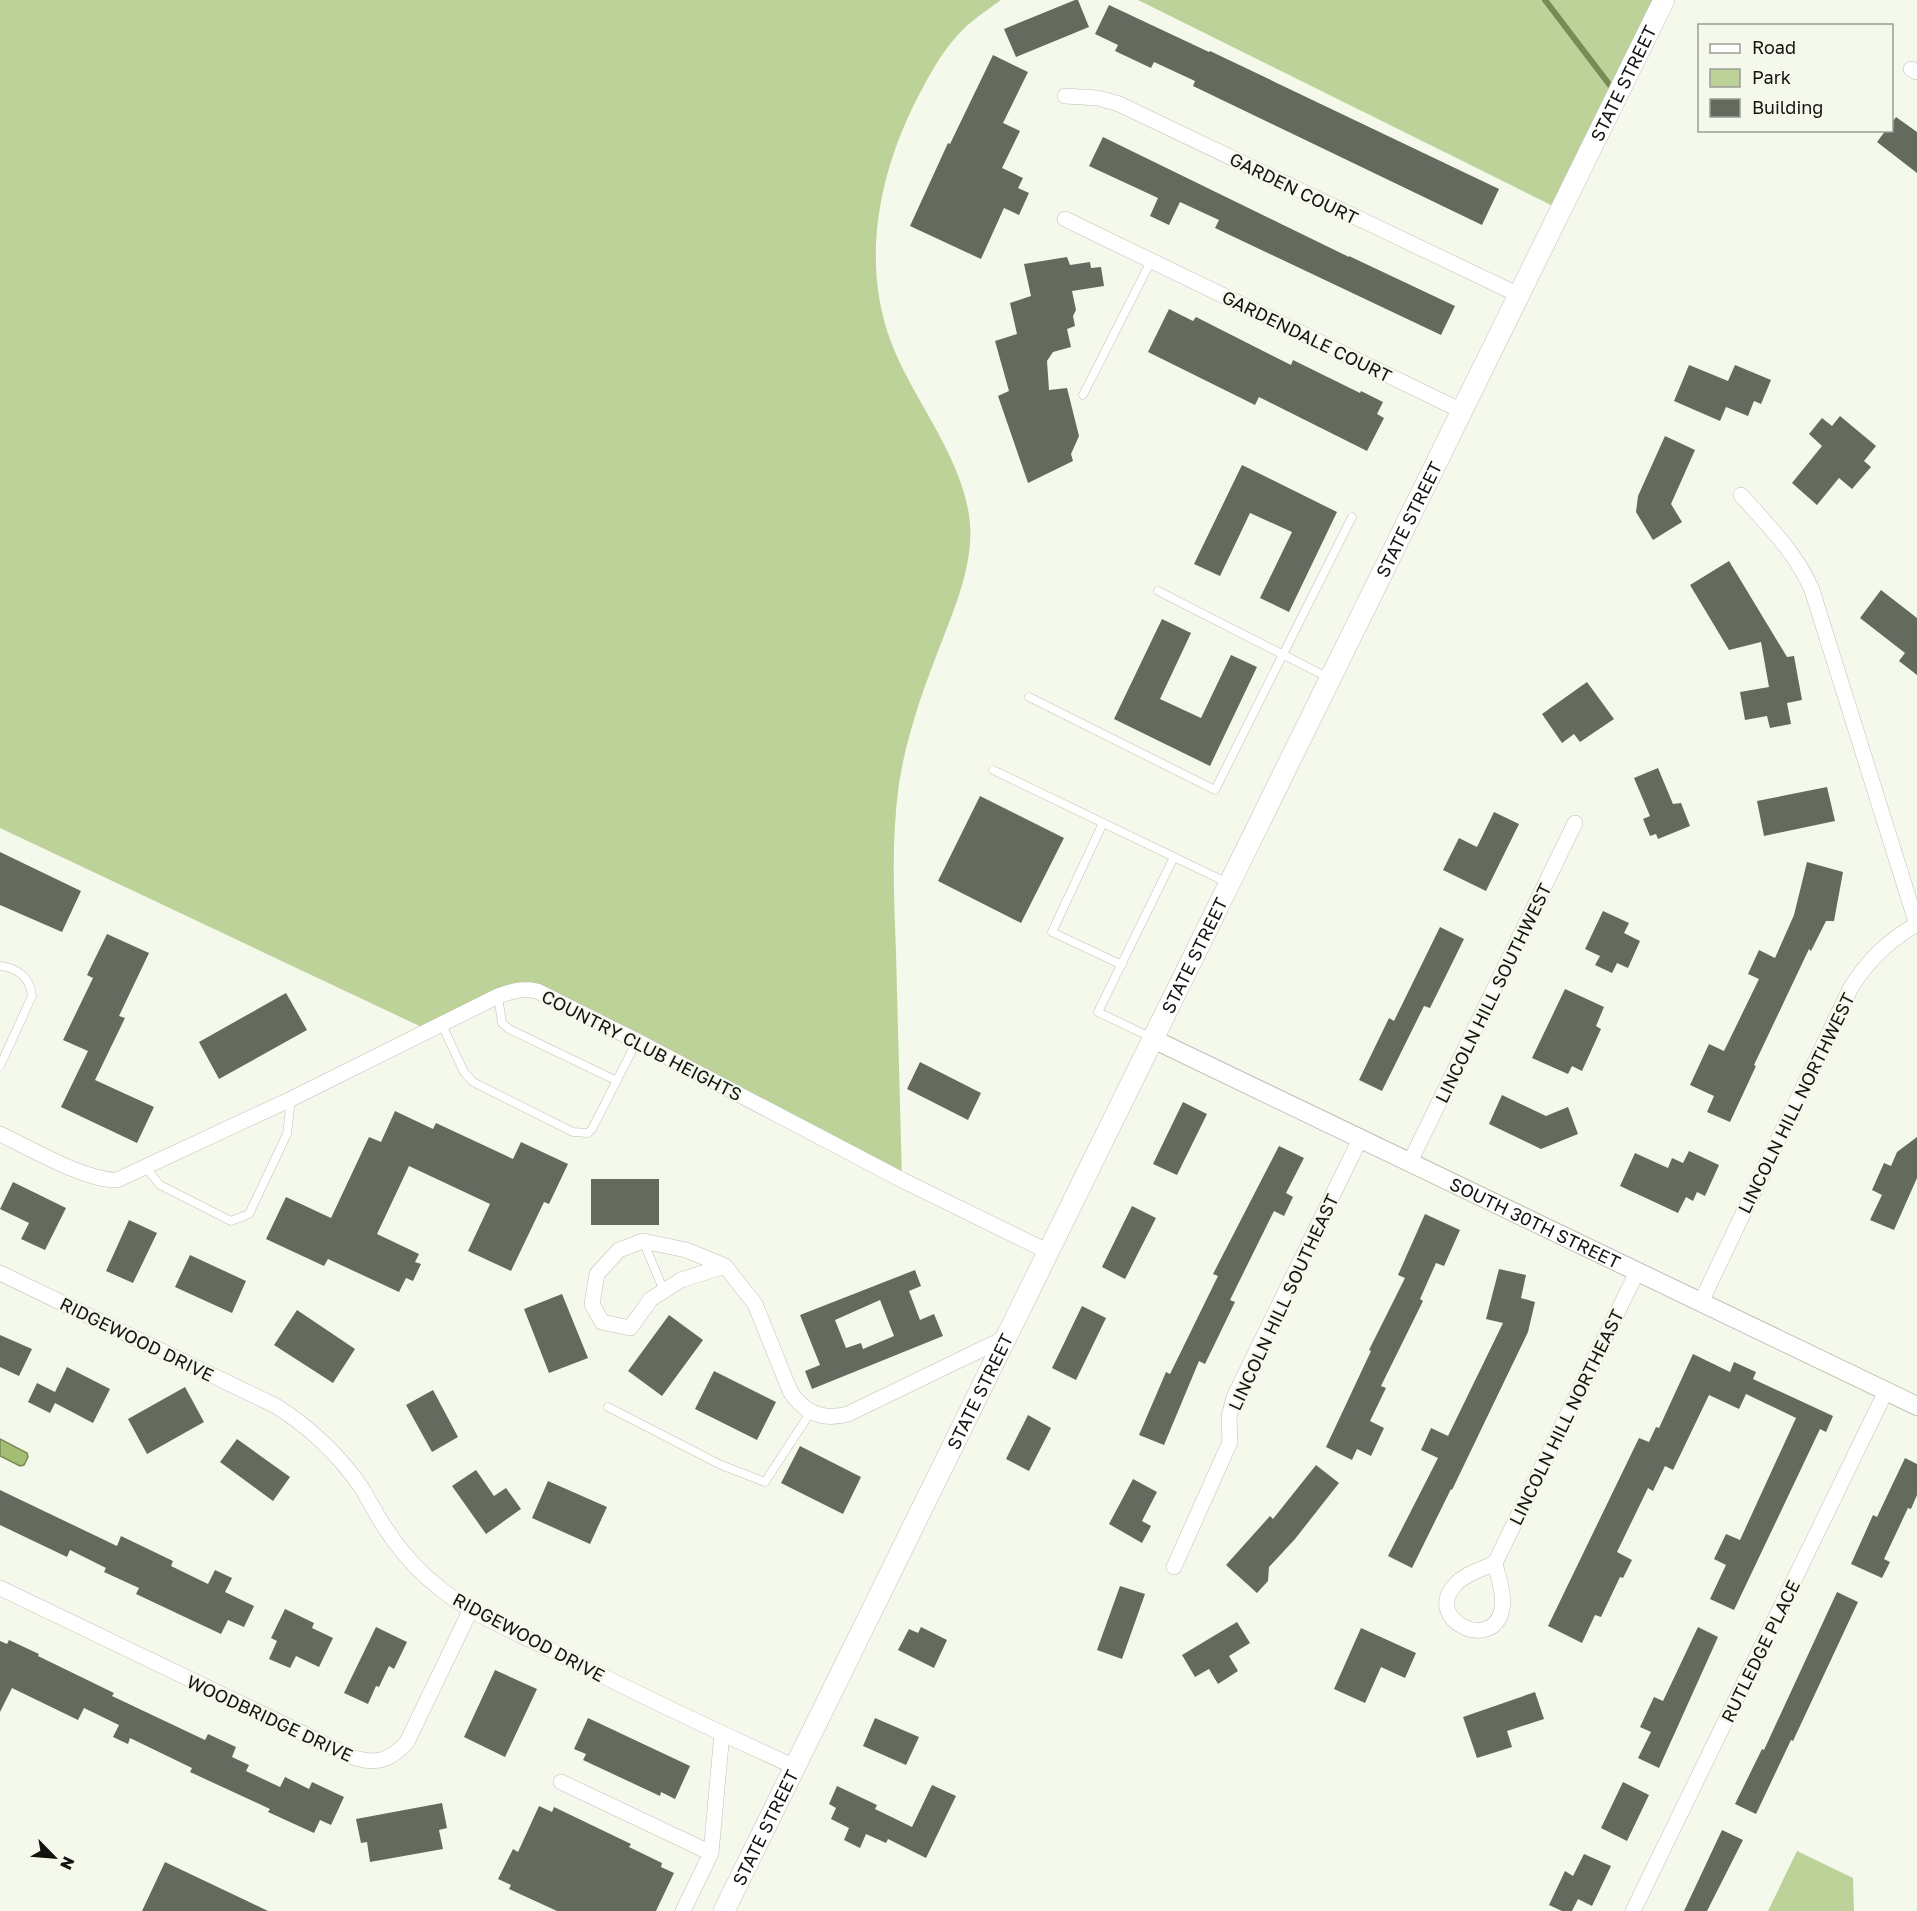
<svg xmlns="http://www.w3.org/2000/svg" width="1917" height="1911" font-family="'Golos Text',sans-serif">
<style>
.green{fill:#bdd299}
.water{fill:#a3be72;stroke:#788b55;stroke-width:1.5}
.lines{fill:none;stroke-linecap:round;stroke-linejoin:round}
.stream{stroke:#788b55;stroke-width:6}
.building{fill:#656a5f;fill-rule:evenodd}
.service-casing{stroke:#bdc2b6;stroke-width:9}
.minor-casing{stroke:#bdc2b6;stroke-width:16}
.tertiary-casing{stroke:#bdc2b6;stroke-width:20}
.secondary-casing{stroke:#bdc2b6;stroke-width:22}
.service{stroke:#fff;stroke-width:8}
.minor{stroke:#fff;stroke-width:15}
.tertiary{stroke:#fff;stroke-width:18}
.secondary{stroke:#fff;stroke-width:21}
.labels{text-anchor:middle;dominant-baseline:central;stroke-width:4.5;stroke-linejoin:round;paint-order:stroke}
.street-label{font-size:18px;fill:#131410;stroke:#f4f9ec}
</style>
<rect width="100%" height="100%" fill="#f4f9ec"/>
<path class="green" d="M0 0H1001C986 11 970 21 957 36 942 52 930 74 920 93 880 168 860 260 891 342 915 406 976 472 970 544 967 580 953 612 940 646 923 690 906 737 899 784 891 841 894 897 896 953 898 1029 900 1104 902 1180L527 989 430 1031 0 828Z
M1138 0H1664L1561 210Z
M1797 1851 1853 1878 1854 1911H1768Z"/>
<path class="water" d="M0 1439 27 1453 28 1457 24 1465 20 1466 0 1456Z"/>
<g class="lines">
<path class="stream" d="M1545 0 1615 92"/>
</g>
<path class="building" d="M1075 0H1078L1089 27 1016 57 1004 29Z
M1109 5 1209 52 1210 51 1499 189 1482 225 1193 86 1195 81 1154 62 1151 68 1115 51 1118 45 1095 34Z
M993 55 1028 72 1003 123 1020 131 1002 168 1023 178 1018 188 1029 193 1019 215 1004 208 981 259 910 226 948 143 950 144Z
M1896 117 1917 132V173L1877 142 1886 130H1892V123Z
M1103 137 1349 257V256L1455 306 1441 335 1215 228 1219 220 1180 202 1169 225 1150 216 1158 198 1089 166Z
M1067 257 1070 265 1090 262 1091 268 1101 267 1104 286 1072 291 1076 310 1073 316 1075 326 1067 329 1071 347 1053 352 1047 361 1049 390 1067 388 1079 436 1071 454 1073 461 1028 483 998 396 1009 391 995 341 1017 334 1010 303 1031 296 1024 264Z
M1169 309 1193 321 1196 317 1291 365 1293 360 1360 393 1361 391 1383 402 1377 414 1384 418 1367 451 1259 397 1255 405 1148 352Z
M1689 365 1728 381 1735 365 1771 380 1761 404 1754 401 1748 416 1726 407 1720 421 1674 401Z
M1840 416 1876 446 1864 461 1871 467 1852 489 1839 478 1817 505 1792 483 1822 446 1809 434 1822 418 1832 426Z
M1665 436 1695 450 1671 504 1682 522 1653 540 1636 512 1638 496Z
M1242 465 1337 512 1289 612 1260 598 1292 532 1250 513 1220 576 1194 564Z
M1729 561 1787 657 1794 656 1802 700 1787 703 1791 724 1770 728 1767 716 1745 720 1740 692 1769 687 1761 642 1729 650 1690 585Z
M1881 590 1917 618V675L1899 661 1905 653 1860 618Z
M1162 619 1191 633 1160 699 1201 718 1231 655 1257 667 1210 766 1114 719Z
M1587 682 1614 719 1580 742 1574 734 1562 743 1542 714Z
M1658 768 1673 804 1681 803 1690 826 1658 839 1656 834 1650 836 1643 819 1650 816 1634 778Z
M1827 787 1835 821 1764 836 1757 801Z
M980 796 1064 838 1021 923 938 881Z
M1494 812 1519 824 1486 891 1443 870 1459 838 1477 847Z
M0 852 81 891 62 932 0 905Z
M1807 862 1843 872 1834 921H1826L1811 951 1809 949 1754 1065 1756 1066 1730 1122 1707 1112 1714 1096 1690 1085 1709 1044 1724 1051 1759 979 1748 974 1759 950 1775 958 1794 915Z
M1603 911 1629 923 1624 933 1640 941 1628 968 1617 963 1612 973 1595 965 1600 956 1585 949Z
M1440 927 1464 939 1430 1008 1424 1006 1382 1091 1359 1080 1389 1018 1394 1021Z
M107 934 149 953 119 1016 125 1018 95 1080 154 1107 137 1143 61 1107 88 1051 63 1040 93 978 87 975Z
M1565 989 1604 1007 1596 1026 1601 1029 1582 1071 1572 1066 1568 1074 1532 1058Z
M286 993 307 1030 219 1079 199 1042Z
M920 1062 981 1093 968 1120 907 1089Z
M1502 1095 1546 1116 1568 1107 1578 1134 1541 1149 1489 1124Z
M1183 1102 1207 1114 1177 1175 1153 1164Z
M395 1111 433 1129 436 1123 513 1159 521 1142 568 1164 549 1204 544 1202 511 1271 468 1251 490 1204 409 1166 377 1234 419 1254 415 1262 421 1264 413 1281 406 1278 399 1292 328 1259 324 1266 266 1239 286 1197 331 1218 369 1137 381 1142Z
M1917 1137V1178L1894 1230 1870 1220 1882 1195 1872 1190 1884 1163 1891 1166 1897 1152Z
M1279 1146 1304 1158 1286 1193 1293 1197 1284 1216 1274 1211 1230 1300 1235 1302 1205 1364 1199 1361 1164 1445 1139 1435 1166 1372 1170 1374 1218 1276 1213 1274Z
M1689 1151 1719 1165 1705 1196 1697 1192 1693 1201 1686 1197 1678 1213 1620 1186 1635 1153 1668 1168 1672 1158 1683 1163Z
M591 1179H659V1225H591Z
M13 1182 66 1208 45 1250 21 1239 29 1223 0 1209Z
M1132 1206 1156 1218 1125 1279 1102 1267Z
M1425 1214 1460 1230 1444 1266 1436 1263 1420 1299 1423 1301 1381 1386 1386 1388 1370 1421 1384 1428 1371 1456 1357 1449 1352 1460 1326 1447 1371 1351 1369 1350 1405 1278 1398 1275Z
M129 1220 157 1233 133 1283 106 1271Z
M190 1255 246 1281 232 1313 175 1287Z
M1499 1269 1526 1275 1521 1298 1535 1302 1528 1332 1452 1490 1451 1489 1412 1568 1388 1556 1438 1458 1421 1450 1431 1428 1448 1436 1503 1323 1486 1319Z
M915 1270 921 1286 909 1291 920 1320 934 1314 943 1336 812 1389 805 1371 820 1365 800 1315ZM880 1300 894 1336 863 1349 861 1343 846 1348 835 1320Z
M562 1294 588 1358 549 1373 524 1309Z
M1082 1306 1106 1318 1076 1380 1052 1368Z
M297 1310 355 1349 333 1383 274 1345Z
M669 1315 703 1340 662 1396 628 1371Z
M0 1335 32 1349 19 1376 0 1367Z
M1693 1354 1730 1372 1734 1362 1756 1372 1753 1379 1833 1416 1826 1432 1820 1429 1734 1610 1710 1599 1726 1565 1714 1559 1726 1534 1740 1540 1796 1418 1746 1394 1739 1409 1709 1395 1673 1470 1665 1466 1653 1491 1648 1488 1617 1552 1632 1560 1623 1578 1620 1577 1601 1617 1595 1615 1582 1643 1548 1626 1639 1438 1649 1442 1656 1427 1659 1428Z
M67 1367 110 1389 93 1423 55 1403 50 1413 28 1402 37 1383 55 1392Z
M714 1371 776 1402 757 1440 695 1409Z
M185 1387 204 1422 147 1454 128 1419Z
M433 1390 458 1437 432 1452 406 1405Z
M1028 1415 1051 1428 1029 1471 1006 1459Z
M237 1439 290 1477 273 1501 220 1462Z
M800 1446 861 1477 843 1514 781 1483Z
M1905 1458 1917 1464V1495L1911 1509 1908 1508 1884 1559 1890 1562 1882 1578 1851 1564 1873 1515 1877 1517Z
M1316 1465 1339 1483 1295 1539 1269 1567 1268 1581 1257 1593 1226 1565 1270 1516 1273 1519Z
M476 1470 494 1496 506 1488 521 1509 486 1534 452 1486Z
M1133 1479 1157 1492 1142 1521 1151 1526 1142 1543 1109 1524Z
M548 1481 607 1507 590 1544 532 1518Z
M0 1490 117 1546 121 1536 173 1561 171 1566 208 1584 215 1570 232 1578 225 1592 254 1606 244 1627 228 1620 221 1634 136 1594 139 1588 104 1572 106 1568 70 1550 67 1557 0 1525Z
M1120 1586 1145 1594 1122 1659 1097 1650Z
M1837 1592 1858 1602 1793 1741 1791 1740 1756 1814 1735 1804 1762 1749 1764 1750Z
M285 1609 314 1623 312 1628 333 1638 319 1667 296 1656 290 1668 269 1659 277 1641 271 1638Z
M1237 1622 1250 1643 1229 1656 1238 1671 1218 1684 1209 1669 1195 1677 1182 1655Z
M376 1627 407 1642 394 1669 389 1666 379 1687 376 1686 368 1704 344 1693Z
M921 1627 947 1640 934 1668 898 1650 909 1629 918 1633Z
M1698 1627 1718 1637 1659 1768 1638 1758 1651 1732 1640 1727 1654 1697 1663 1701Z
M1361 1628 1416 1653 1405 1678 1381 1667 1365 1703 1334 1689Z
M9 1640 39 1654 38 1656 114 1693 112 1696 205 1740 208 1734 236 1747 232 1757 249 1765 246 1771 280 1787 285 1777 309 1789 312 1782 344 1797 331 1825 320 1820 314 1833 268 1812 270 1809 190 1772 192 1768 130 1738 128 1744 113 1737 119 1725 84 1708 78 1720 12 1688 0 1712V1641L7 1644Z
M495 1670 537 1689 505 1757 464 1737Z
M1535 1692 1544 1719 1507 1731 1512 1747 1477 1758 1463 1717Z
M588 1718 690 1766 675 1799 661 1792 660 1796 583 1760 586 1754 574 1749Z
M875 1718 919 1737 906 1765 863 1746Z
M1623 1782 1649 1795 1627 1841 1601 1828Z
M932 1785 956 1796 926 1858 888 1839 886 1843 866 1834 860 1848 844 1840 849 1828 831 1819 836 1808 829 1804 837 1786 877 1805 875 1809 912 1827Z
M442 1803 447 1828 439 1830 443 1849 370 1862 367 1842 361 1843 356 1819Z
M539 1806 552 1812 554 1807 631 1844 629 1847 662 1863 661 1867 674 1873 656 1911H557L509 1889 511 1885 498 1879 513 1849 518 1852Z
M1722 1830 1743 1840 1707 1911H1684Z
M1584 1854 1611 1866 1592 1906 1578 1899 1572 1911H1562L1549 1905 1565 1871 1573 1876Z
M165 1862 268 1911H142Z"/>
<g class="lines">
<defs>
<path id="service" d="M1083 395 1151 261
M1158 591 1329 678
M1029 697 1215 790 1352 517
M993 770 1228 883
M1103 823 1052 932 1122 965
M0 966C18 968 30 978 32 996L0 1066
M498 996 502 1023 509 1029 617 1081
M442 1025 464 1072 473 1082 573 1132 588 1133 592 1129 637 1041
M1152 1038 1098 1012 1174 857
M146 1168 160 1185 231 1221 249 1214 287 1134 291 1099
M643 1241 664 1291
M608 1407 721 1465 765 1482 810 1413"/>
<path id="minor" d="M1911 69 1917 72
M1065 96 1098 98 1119 104 1519 295
M1065 219 1462 411
M1741 495C1769 527 1795 551 1812 590L1917 925
M0 1134C30 1148 86 1181 117 1180L291 1099 498 996C512 991 522 988 537 991L637 1041 902 1180 1049 1252
M1410 1162 1575 823
M725 1266 681 1280 651 1299 630 1328 602 1322 592 1304 597 1274 619 1250 643 1241 686 1250 725 1266 755 1304 790 1391C804 1413 823 1421 848 1414L1007 1337
M0 1273 276 1406C309 1427 339 1455 361 1487 369 1500 376 1514 384 1526 399 1550 420 1573 442 1590 475 1616 516 1632 553 1651 633 1692 714 1730 795 1767
M1701 1302 1850 989C1868 960 1888 941 1917 924
M1495 1563 1637 1272
M1495 1563C1498 1577 1505 1595 1502 1609 1493 1654 1423 1619 1455 1585 1464 1574 1483 1569 1495 1563Z
M1174 1567 1230 1442 1229 1417 1234 1397 1360 1139
M0 1588 352 1757C376 1765 390 1761 407 1742L471 1609
M561 1782 711 1853
M683 1911 711 1853 722 1733
M1633 1911 1886 1391"/>
<g id="tertiary">
<path id="s1" d="M1153 1039 1917 1406"/>
</g>
<g id="secondary">
<path id="s2" d="M724 1911 1664 0"/>
</g>
</defs>
<use href="#service" class="service-casing"/>
<use href="#minor" class="minor-casing"/>
<use href="#tertiary" class="tertiary-casing"/>
<use href="#secondary" class="secondary-casing"/>
<use href="#service" class="service"/>
<use href="#minor" class="minor"/>
<use href="#tertiary" class="tertiary"/>
<use href="#secondary" class="secondary"/>
</g>
<g class="labels">
<g class="street-label">
<text stroke="none"><textPath href="#s2" startOffset="2037">STATE STREET</textPath></text>
<text transform="translate(1294 188) rotate(26)">GARDEN COURT</text>
<text transform="translate(1307 336) rotate(26)">GARDENDALE COURT</text>
<text stroke="none"><textPath href="#s2" startOffset="1551">STATE STREET</textPath></text>
<text stroke="none"><textPath href="#s2" startOffset="1065">STATE STREET</textPath></text>
<text transform="translate(1493 993) rotate(-64)">LINCOLN HILL SOUTHWEST</text>
<text transform="translate(642 1045) rotate(27)">COUNTRY CLUB HEIGHTS</text>
<text transform="translate(1796 1103) rotate(-64)">LINCOLN HILL NORTHWEST</text>
<text stroke="none"><textPath href="#s1" startOffset="424">SOUTH 30TH STREET</textPath></text>
<text transform="translate(1283 1302) rotate(-65)">LINCOLN HILL SOUTHEAST</text>
<text transform="translate(137 1339) rotate(26)">RIDGEWOOD DRIVE</text>
<text stroke="none"><textPath href="#s2" startOffset="579">STATE STREET</textPath></text>
<text transform="translate(1566 1417) rotate(-64)">LINCOLN HILL NORTHEAST</text>
<text transform="translate(529 1637) rotate(28)">RIDGEWOOD DRIVE</text>
<text transform="translate(1760 1651) rotate(-64)">RUTLEDGE PLACE</text>
<text transform="translate(270 1718) rotate(25)">WOODBRIDGE DRIVE</text>
<text stroke="none"><textPath href="#s2" startOffset="93">STATE STREET</textPath></text>
</g>
</g>
<rect x="1698" y="24" width="195" height="108" fill="#f4f9ec" stroke="#9a9d94" stroke-width="1.5"/>
<rect x="1710" y="44" width="30" height="9" fill="#ffffff" stroke="#9a9d94" stroke-width="1.5"/>
<text x="1752" y="54" font-size="18" fill="#131410">Road</text>
<rect x="1710" y="69" width="30" height="18" fill="#bdd299" stroke="#9a9d94" stroke-width="1.5"/>
<text x="1752" y="84" font-size="18" fill="#131410">Park</text>
<rect x="1710" y="99" width="30" height="18" fill="#656a5f" stroke="#9a9d94" stroke-width="1.5"/>
<text x="1752" y="114" font-size="18" fill="#131410">Building</text>
<g transform="translate(54 1857) rotate(115)" stroke="#f4f9ec" stroke-width="4.5" paint-order="stroke">
<path d="M0-4.5L10 22L0 15L-10 22Z" fill="#131410"/>
<text y="-9" font-size="16" font-weight="bold" text-anchor="middle" fill="#131410">N</text>
</g>
</svg>
